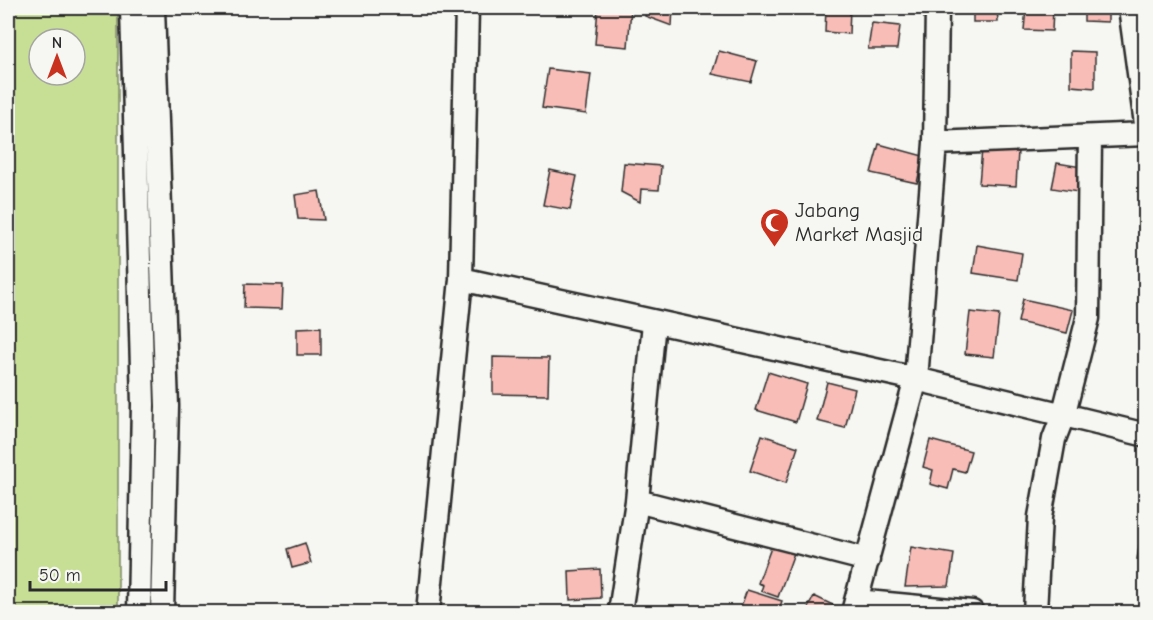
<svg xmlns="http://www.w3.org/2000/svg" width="1153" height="620" font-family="'Comic Neue',sans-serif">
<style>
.green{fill:#c7df95;stroke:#798560;stroke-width:1.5;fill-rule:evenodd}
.building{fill:#f9bdb7;stroke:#2b2b2b;stroke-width:1.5}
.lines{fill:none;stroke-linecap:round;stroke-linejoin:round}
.minor-casing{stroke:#2b2b2b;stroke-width:27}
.minor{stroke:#f6f6f2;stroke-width:22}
.labels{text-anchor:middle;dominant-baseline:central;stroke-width:4.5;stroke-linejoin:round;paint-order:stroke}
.poi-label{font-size:21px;fill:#2b2b2b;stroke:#f6f6f2;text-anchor:start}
</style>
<rect width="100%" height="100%" fill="#f6f6f2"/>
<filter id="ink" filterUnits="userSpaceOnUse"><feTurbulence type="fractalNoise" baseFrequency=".0167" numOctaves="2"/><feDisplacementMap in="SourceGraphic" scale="12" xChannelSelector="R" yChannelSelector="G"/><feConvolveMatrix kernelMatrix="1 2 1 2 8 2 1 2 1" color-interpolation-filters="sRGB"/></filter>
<g filter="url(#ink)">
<path class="green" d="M8 8H118V612H8ZM39 39H75V75H39Z"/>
<path class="building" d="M598 8H631L628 47 595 44Z
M646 8H673L672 26 645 16Z
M826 8H850L849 34 825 32Z
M973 8H997L998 22H973Z
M1026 8H1053L1052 31 1024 30Z
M1084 8H1108V22L1084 21Z
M872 23 900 26 897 49H868Z
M719 51 757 61 751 82 712 74Z
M1071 51 1095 52V88L1071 86Z
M548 69 591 74 586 114 542 108Z
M879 144 923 156 917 183 871 173Z
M982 149 1018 151 1016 186 979 184Z
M624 163 661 166 659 190 641 189 640 202 621 192Z
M1057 163 1088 168 1084 193 1052 188Z
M550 170 577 176 570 210 543 205Z
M319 191 324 220 298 219 295 195Z
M977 245 1022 253 1018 280 973 273Z
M245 284 283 285 282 309 244 308Z
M1023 299 1073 310 1067 333 1018 322Z
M970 312 999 315 994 357 965 354Z
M321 327V355H297V328Z
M493 357 549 358 548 395 493 394Z
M768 372 807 384 796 422 756 410Z
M827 382 855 389 845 428 817 421Z
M762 435 798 447 786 483 750 471Z
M930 440 971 451 965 472 953 469 948 489 930 484 933 470 923 467Z
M1143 523 1146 524V560L1137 559Z
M305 543 311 563 292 568 287 549Z
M772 545 794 553 778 597 761 591 763 585 758 583Z
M911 547 954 554 949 586 905 587Z
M600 569 601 598 570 600 569 571Z
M747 590 782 601 778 612H739Z
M814 596 839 608 836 612H806Z"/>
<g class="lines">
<defs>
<path id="minor" d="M132 8 143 404 139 612
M153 8 167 406 162 612
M1130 8 1146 124
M935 143 1146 134
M461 279 916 379 1146 435
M637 501 868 560
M856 601 972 612
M428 612 461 279 467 8
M620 612 637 501 654 322
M853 612 916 379 935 143 937 8
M1035 612 1040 517 1054 439 1063 416 1088 318 1090 137"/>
</defs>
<use href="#minor" class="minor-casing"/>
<use href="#minor" class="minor"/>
</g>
</g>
<defs>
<symbol id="mosque-pin" viewBox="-11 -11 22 30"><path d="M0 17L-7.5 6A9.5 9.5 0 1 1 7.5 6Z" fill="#c8321e" stroke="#f6f6f2"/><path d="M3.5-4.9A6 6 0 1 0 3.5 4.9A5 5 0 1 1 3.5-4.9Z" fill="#fff"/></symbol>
</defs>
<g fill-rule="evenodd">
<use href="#mosque-pin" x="758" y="206" width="33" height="45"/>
</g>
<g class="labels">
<g class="poi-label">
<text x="795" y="210">Jabang<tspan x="795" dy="24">Market Masjid</tspan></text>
</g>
</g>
<rect width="1153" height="620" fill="none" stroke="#f6f6f2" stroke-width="30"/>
<rect x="15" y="15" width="1123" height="590" fill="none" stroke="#2b2b2b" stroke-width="2" filter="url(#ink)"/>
<g transform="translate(57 57)"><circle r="28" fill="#f6f6f2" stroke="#a5a5a2" stroke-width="1.5"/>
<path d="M0-4.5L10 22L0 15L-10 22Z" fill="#c8321e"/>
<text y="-9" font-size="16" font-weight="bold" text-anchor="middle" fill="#2b2b2b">N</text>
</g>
<path d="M30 581v9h136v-9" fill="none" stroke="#2b2b2b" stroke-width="3"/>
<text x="39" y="581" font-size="18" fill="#2b2b2b" stroke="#f6f6f2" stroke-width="4.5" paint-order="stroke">50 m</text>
</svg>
